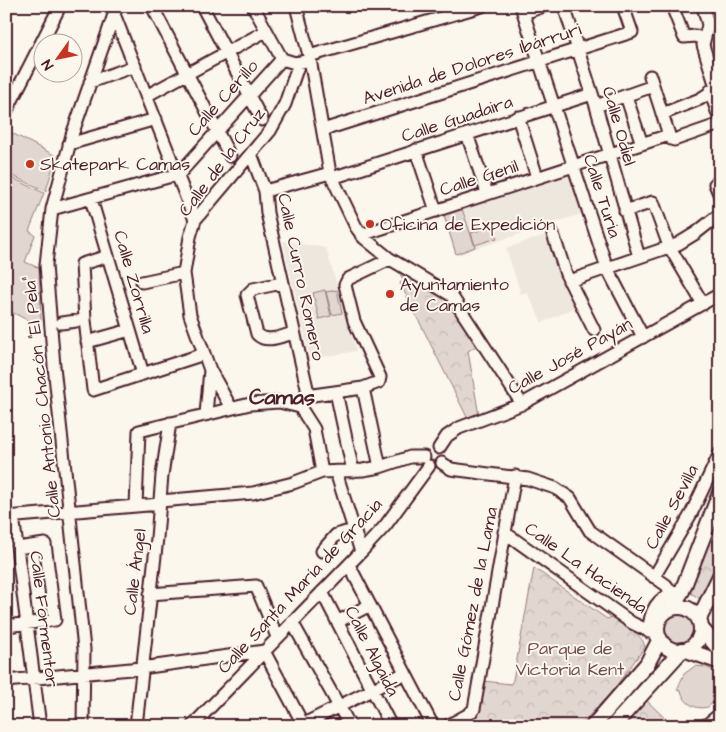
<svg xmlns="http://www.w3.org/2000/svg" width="726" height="732" font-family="'Architects Daughter',sans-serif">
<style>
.built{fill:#eee7de}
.green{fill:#e2d7d0;stroke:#967b7e}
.park{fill:url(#park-crowns);stroke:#967b7e}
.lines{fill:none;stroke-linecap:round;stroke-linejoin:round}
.minor-casing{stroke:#4a1f2b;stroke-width:15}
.major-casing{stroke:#4a1f2b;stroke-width:18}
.minor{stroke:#fbf7ec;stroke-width:11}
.major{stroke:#fbf7ec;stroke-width:14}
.poi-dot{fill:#c8321e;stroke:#fbf7ec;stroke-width:2}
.labels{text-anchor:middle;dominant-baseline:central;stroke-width:4;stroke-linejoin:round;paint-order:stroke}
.street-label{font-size:18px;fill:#4a1f2b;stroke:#fbf7ec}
.poi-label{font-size:18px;fill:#4a1f2b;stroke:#fbf7ec;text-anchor:start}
.park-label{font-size:18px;fill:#704d54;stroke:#fbf7ec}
.district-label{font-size:22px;font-weight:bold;fill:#4a1f2b;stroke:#fbf7ec}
</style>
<defs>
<pattern id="park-crowns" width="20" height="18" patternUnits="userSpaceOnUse" patternTransform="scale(1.25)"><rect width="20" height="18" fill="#e2d7d0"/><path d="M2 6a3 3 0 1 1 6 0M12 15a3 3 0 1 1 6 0" fill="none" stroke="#c3b8b3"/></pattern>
</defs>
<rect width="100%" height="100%" fill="#fbf7ec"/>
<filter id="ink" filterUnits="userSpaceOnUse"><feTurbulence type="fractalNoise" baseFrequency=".02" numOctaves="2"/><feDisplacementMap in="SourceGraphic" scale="10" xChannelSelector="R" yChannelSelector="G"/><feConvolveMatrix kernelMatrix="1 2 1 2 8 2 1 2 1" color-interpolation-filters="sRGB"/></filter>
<g filter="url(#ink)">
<path class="built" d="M570 171 584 213 456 255 441 212Z
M550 234 579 305 542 323 527 292 521 294 506 248Z
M283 241 326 248 356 351 310 359Z"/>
<path class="green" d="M6 130 56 156 46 191 6 173Z
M6 175 44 193 29 231 35 235 25 262 39 268 41 321 35 324 6 309Z
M461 206 475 247 456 254 443 212Z
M493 226 497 238 475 245 471 233Z
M325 290 331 316 319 319 313 293Z
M337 290 342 313 332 315 326 292Z
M665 628a15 15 0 1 1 30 0a15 15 0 1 1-30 0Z
M695 666 706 667 716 672 715 674 720 682V696L708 707C695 710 685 704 681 691L677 690 684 674Z"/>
<path class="park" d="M398 270 447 296 481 343 468 351 479 416 469 421 400 283 404 281Z
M720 506V567L705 602 686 590Z
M534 568 607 619 612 617C623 625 642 633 645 647L611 693 579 726H474L469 718 483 681 511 684 513 680Z
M644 698 673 726H619Z"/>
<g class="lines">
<defs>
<path id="minor" d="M152 6 230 156
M202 6 262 120
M253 6 282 59 295 63 306 61
M296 6 310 59 330 173 356 227 364 238 390 259 451 295 522 404
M521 6 607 268 643 337
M564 6 596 106 639 257
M672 6 684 37 696 36 703 39
M703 6 708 25 703 45 716 87
M524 13 544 6
M114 14 195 220
M309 56 482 6
M650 76 669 135
M90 82 135 66
M710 91 720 120
M146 96 266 31
M626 96 642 144
M596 106 653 86
M6 112 60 6
M662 114 700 99 720 86
M518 117 537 177
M323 130 632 32 623 6
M467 134 487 193
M669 135 671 139 674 140 720 124
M69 144 156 119
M416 150 436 211
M251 154 265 191 267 213 307 388V394L300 407
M332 178 592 94
M720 180 715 184 720 196
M265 191 330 173
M91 199 143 374
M52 209 179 174 282 59
M625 211 653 202 669 246 703 304
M553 234 566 274 594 330
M361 235 669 135
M108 256 82 264 85 320 93 390 204 354
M569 281 678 244 696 233 720 214
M142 282 184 273
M282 283 253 289 247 295 257 334C266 344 282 336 294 333
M61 323 85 320
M87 342 130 330
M363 388 380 467
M336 392 353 471
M306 396 363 388 379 382 380 377 354 321 345 285 348 279 390 259
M231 408 210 370 190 315 184 273 190 237 195 220 270 131 285 104 299 63
M206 414 210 370
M439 448 447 436 459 428 522 404 720 294
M442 463 451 469 528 479 555 488 570 498 590 531 666 585 672 593
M336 472 361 552
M160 501 253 493 293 483 322 472 363 470 380 467 410 457H424
M136 506 139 431 250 404 279 402 300 407 314 429 322 472
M13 516 40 726
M6 517 160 504
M504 532 632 623 659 636
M322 551 336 535 353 530
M349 565 433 726
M654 577 691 514 720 453
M322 592 391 726
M150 594 256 586 277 637
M292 622 350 726
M337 622 370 605
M6 626 55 620 45 544 17 548
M649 632C649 612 657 596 678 592
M6 681 141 668 264 651 304 726
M304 724 405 673
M83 726 84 649 54 366 46 265 52 209 72 135 117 6
M136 726 157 538 162 475 170 423
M192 726 361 552 385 526 429 466
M447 726 469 714 474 709 515 476
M705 726 720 714"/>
<path id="major" d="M657 629a22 22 0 1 1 44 0a22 22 0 1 1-44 0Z
M670 609 682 591 720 493
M699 619 720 576
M701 628 720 650
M686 650 720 662
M593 726 647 664 660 639
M613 726 682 650"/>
</defs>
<use href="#minor" class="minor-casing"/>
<use href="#major" class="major-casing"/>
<use href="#minor" class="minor"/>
<use href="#major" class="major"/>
</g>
</g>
<g class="poi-dot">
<circle cx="30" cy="164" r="5"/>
<circle cx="370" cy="224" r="5"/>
<circle cx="390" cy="294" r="5"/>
</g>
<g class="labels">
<g class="street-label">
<text transform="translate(472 64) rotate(-18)">Avenida de Dolores Ibárruri</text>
<text transform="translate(223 98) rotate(-48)">Calle Cerillo</text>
<text transform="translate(457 119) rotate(-18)">Calle Guadaira</text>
<text transform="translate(619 126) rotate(74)">Calle Odiel</text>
<text transform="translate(222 162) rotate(-53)">Calle de la Cruz</text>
<text transform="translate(479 178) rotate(-18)">Calle Genil</text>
<text transform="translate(602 196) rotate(72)">Calle Turia</text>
<text transform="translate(301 277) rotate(78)">Calle Curro Romero</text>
<text transform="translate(134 282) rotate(74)">Calle Zorrilla</text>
<text transform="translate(570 356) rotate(-29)">Calle José Payán</text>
<text transform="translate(42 397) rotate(-96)">Calle Antonio Chacón "El Pela"</text>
<text transform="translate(672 507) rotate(-62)">Calle Sevilla</text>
<text transform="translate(586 568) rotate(35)">Calle La Hacienda</text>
<text transform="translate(135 572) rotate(-83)">Calle Ángel</text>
<text transform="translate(300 586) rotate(-47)">Calle Santa María de Gracia</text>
<text transform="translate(473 604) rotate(-79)">Calle Gómez de la Lama</text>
<text transform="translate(44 619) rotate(83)">Calle Formentor</text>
<text transform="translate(372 651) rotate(63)">Calle Algaida</text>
</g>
<g class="poi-label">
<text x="40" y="164">Skatepark Camas</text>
<text x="380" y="224">Oficina de Expedición</text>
<text x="400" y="284">Ayuntamiento<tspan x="400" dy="21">de Camas</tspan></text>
</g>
<g class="park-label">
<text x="570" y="648">Parque de<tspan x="570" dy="21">Victoria Kent</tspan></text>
</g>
<g class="district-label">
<text x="282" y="397">Camas</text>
</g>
</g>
<rect width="726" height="732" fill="none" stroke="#fbf7ec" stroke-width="25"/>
<rect x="12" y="12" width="701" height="707" fill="none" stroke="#4a1f2b" stroke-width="2" filter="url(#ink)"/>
<g transform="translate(58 58) rotate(237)"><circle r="24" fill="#fbf7ec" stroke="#b4a19f"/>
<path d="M0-4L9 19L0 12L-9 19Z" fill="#c8321e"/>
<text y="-8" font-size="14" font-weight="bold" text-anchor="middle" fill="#4a1f2b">N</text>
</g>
</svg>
